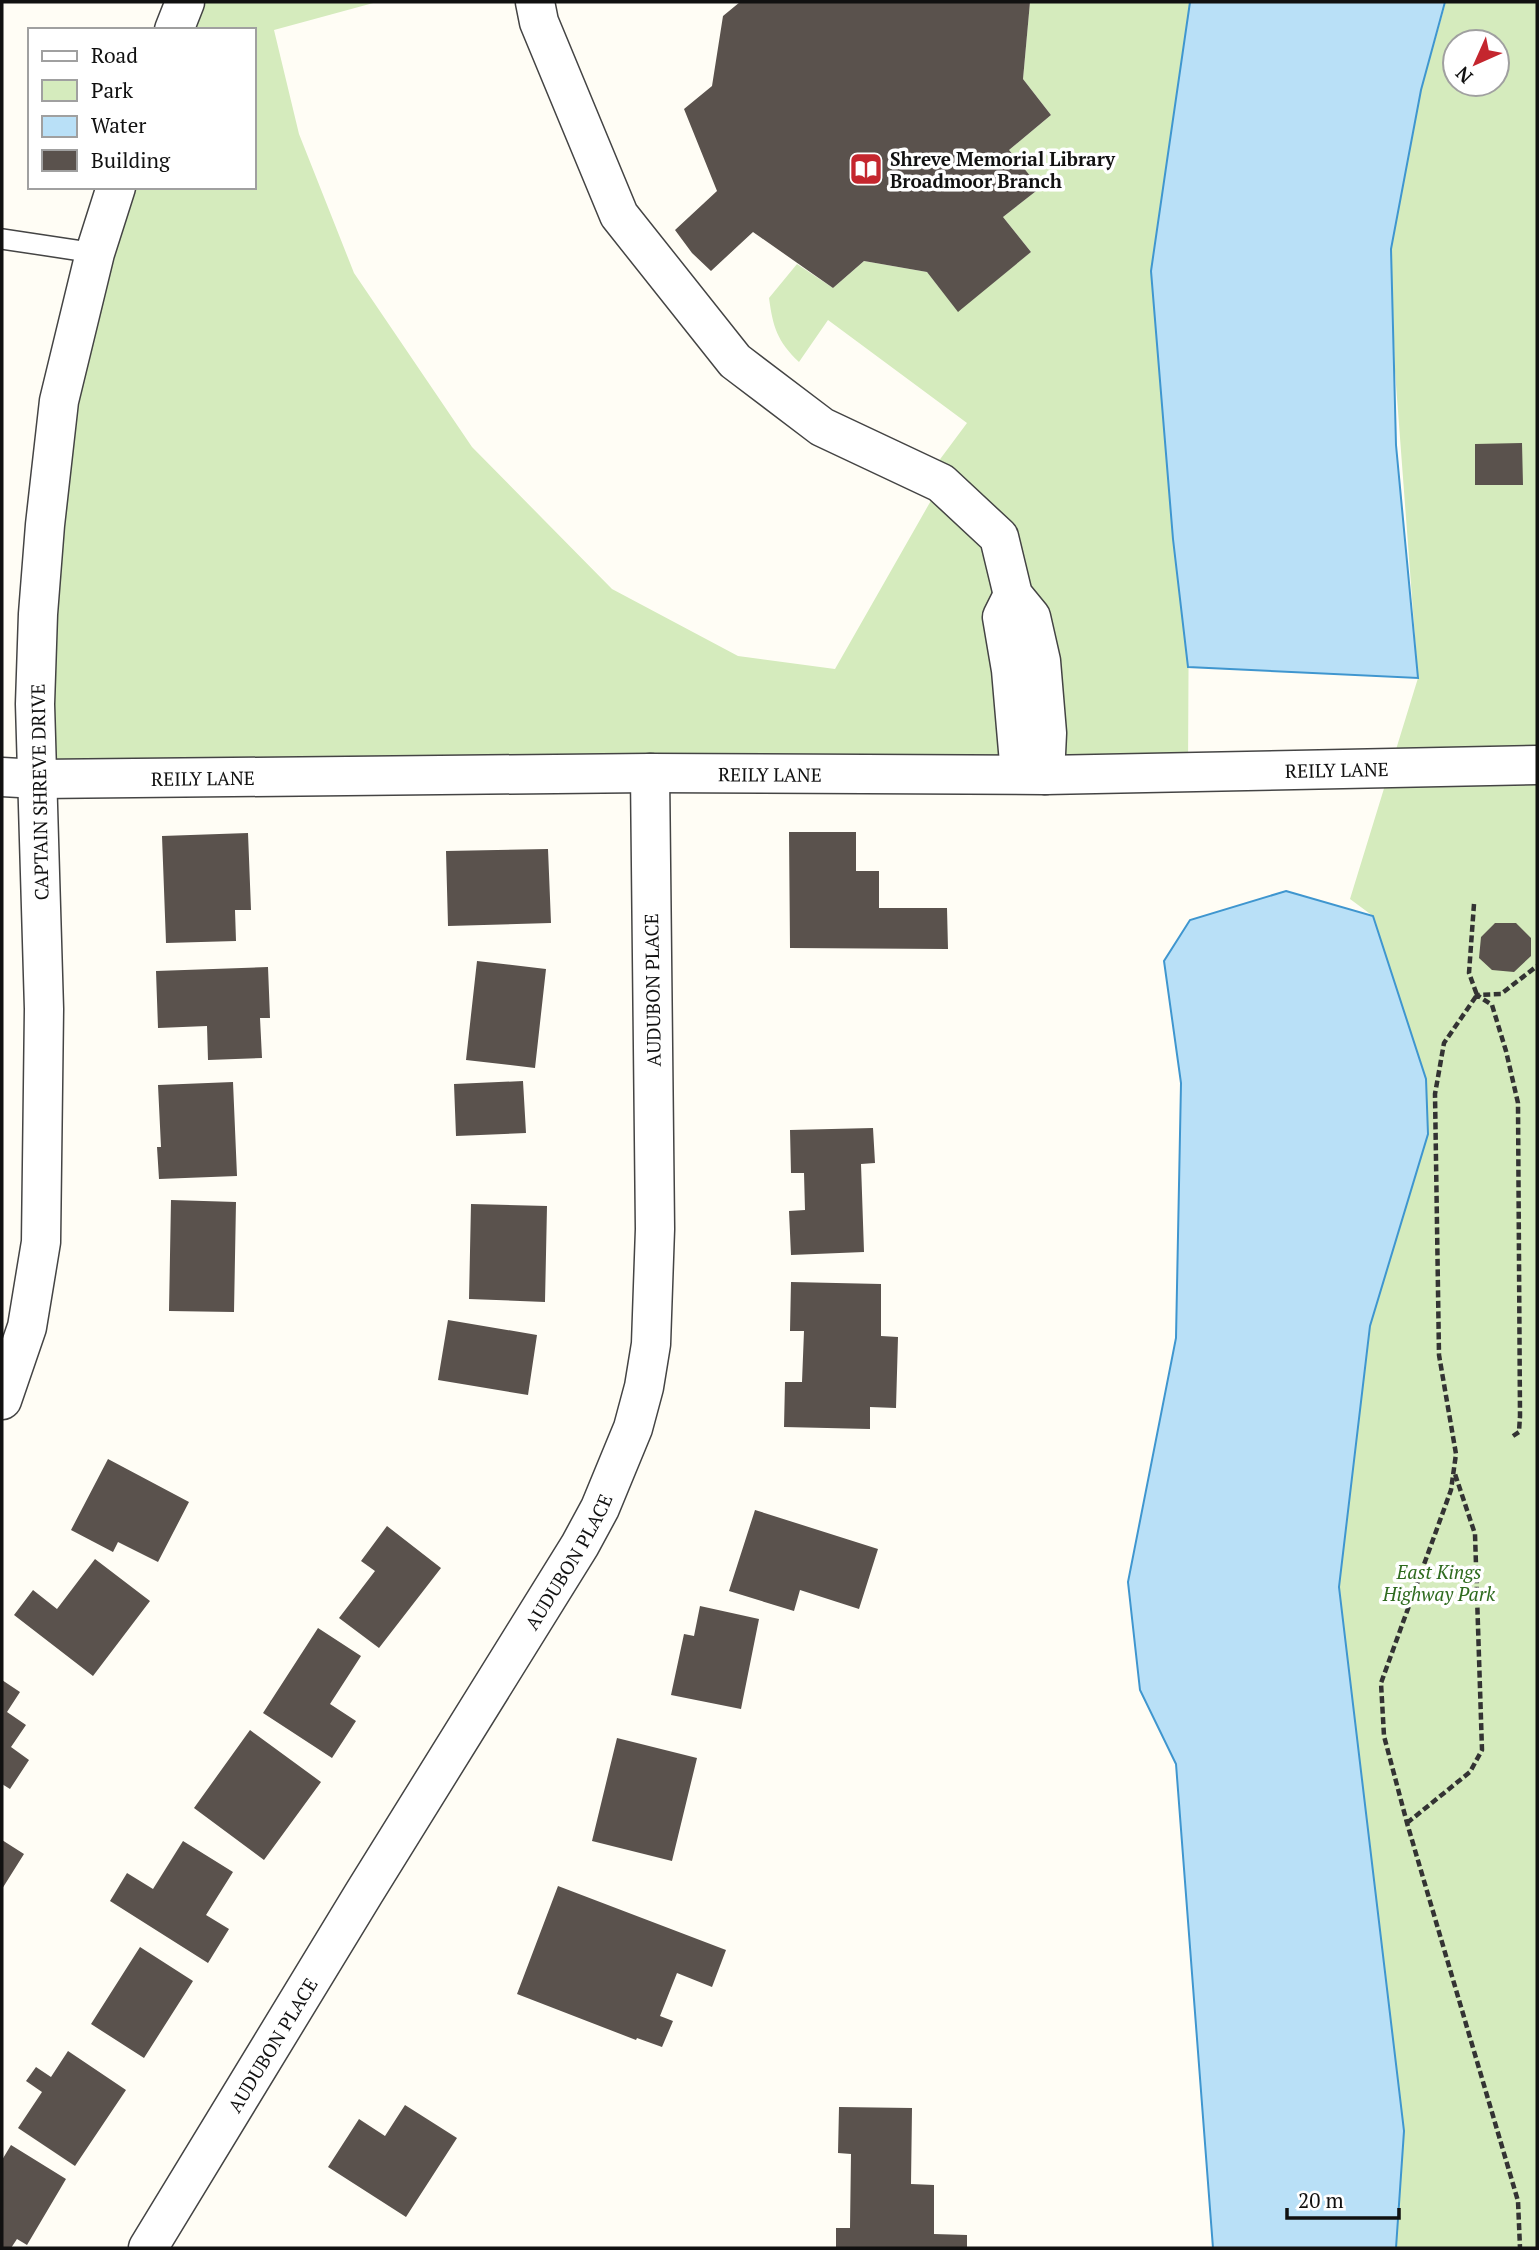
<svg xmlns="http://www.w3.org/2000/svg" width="1539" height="2250" font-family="'PT Serif',serif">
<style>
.green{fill:#d5ebbd;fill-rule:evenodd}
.water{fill:#b9e0f7;stroke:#3f96cf;stroke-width:2}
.building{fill:#5a524d}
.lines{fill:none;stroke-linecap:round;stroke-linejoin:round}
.service-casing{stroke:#444;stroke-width:22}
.minor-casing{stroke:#444;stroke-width:41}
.path{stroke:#333;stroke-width:4.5;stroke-dasharray:7 3.5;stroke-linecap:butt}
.service{stroke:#fff;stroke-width:19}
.minor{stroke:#fff;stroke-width:38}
.labels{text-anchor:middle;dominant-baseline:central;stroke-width:7;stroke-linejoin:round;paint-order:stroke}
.poi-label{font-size:19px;font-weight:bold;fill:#111;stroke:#fff;text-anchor:start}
.street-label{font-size:19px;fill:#111;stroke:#fff}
.park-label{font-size:19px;font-style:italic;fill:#2f6b1f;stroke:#fff}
</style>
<rect width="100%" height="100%" fill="#fffdf5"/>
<path class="green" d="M190 2H377L274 30 299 134 354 273 472 447 612 589 738 656 835 669 941 483 938 462 967 423 828 320 799 362C777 341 773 327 769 298L797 264 833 288 864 261 927 272 958 311 1031 252 1003 217 1040 188 1009 150 1051 115 1023 79 1030 2H1192L1188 772 38 779 59 401 119 187H254V30H177Z
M1446 2H1537V2248H1396L1404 2131 1339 1587 1370 1326 1428 1134 1426 1078 1373 916 1350 899 1418 678 1395 371 1391 249 1421 90ZM1455 42H1497V84H1455Z"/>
<path class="water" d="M1190 2H1445L1421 90 1391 249 1396 445 1418 678 1188 667 1173 539 1151 271Z
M1286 891 1373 916 1426 1079 1428 1134 1370 1326 1339 1587 1404 2131 1396 2248H1213L1176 1764 1140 1690 1128 1582 1176 1338 1181 1083 1164 961 1190 920Z"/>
<path class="building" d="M740 2H1030L1023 79 1051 115 1009 150 1040 188 1003 217 1031 252 958 312 927 272 864 261 833 288 753 232 711 271 692 253 675 230 717 191 684 109 712 86 723 16Z
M1522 443 1523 485H1475V444Z
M789 832H856V871H879V908H947L948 949 790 948Z
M248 833 251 910H235L236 941 166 943 162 836Z
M548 849 551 923 448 926 446 851Z
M1495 923H1516L1531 938V956L1514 972 1492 970 1479 958 1481 937Z
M477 961 546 969 535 1068 466 1060Z
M268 967 270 1018H260L262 1058 208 1060 207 1026 158 1028 156 971Z
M523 1081 526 1133 456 1136 454 1084Z
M233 1082 237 1176 159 1179 157 1147H161L158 1085Z
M873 1128 875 1163 861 1164 864 1252 791 1255 789 1211 805 1210 804 1173H791L790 1130Z
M171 1200 236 1202 234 1312 169 1311Z
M471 1204 547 1206 545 1302 469 1299Z
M791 1282 881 1284V1336L898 1337 896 1408 870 1407V1429L784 1427 785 1382H802L804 1331H790Z
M448 1320 537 1335 528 1395 438 1380Z
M108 1459 189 1502 158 1562 118 1542 113 1552 71 1530Z
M755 1510 878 1549 859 1609 800 1590 794 1611 729 1591Z
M387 1526 441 1568 379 1648 339 1618 375 1571 361 1561Z
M95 1559 150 1601 93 1676 14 1615 33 1590 57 1609Z
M700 1606 759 1619 741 1709 671 1695 684 1634 694 1636Z
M318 1628 361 1656 330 1704 356 1721 332 1758 263 1713Z
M2 1680 20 1692 7 1712 26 1725 11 1747 29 1760 10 1789 2 1784Z
M250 1730 321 1782 264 1860 194 1808Z
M617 1738 697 1758 672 1861 592 1841Z
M2 1840 24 1854 2 1889Z
M183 1841 233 1872 206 1915 229 1929 208 1963 110 1901 127 1873 153 1889Z
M558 1886 726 1950 712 1987 677 1973 660 2016 673 2021 662 2047 637 2038 636 2040 517 1994Z
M140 1947 193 1981 144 2058 91 2024Z
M68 2051 126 2090 75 2166 18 2128 42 2092 26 2081 36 2067 51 2077Z
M405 2105 457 2138 406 2217 328 2167 359 2119 385 2136Z
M839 2107 912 2108 911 2184 934 2185V2234L967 2235V2248H836V2228H850L851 2154 838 2153Z
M11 2145 66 2179 27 2245 17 2239 11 2248H2V2160Z"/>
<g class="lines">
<defs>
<path id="service" d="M2 239 95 253"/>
<g id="minor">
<path d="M535 2 539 22 619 215 735 361 822 427 941 483 999 537 1013 595 1031 617 1041 661 1047 733 1045 775"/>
<path d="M174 30 185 2"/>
<path d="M1013 595 1002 617 1011 670 1020 774"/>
<path id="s1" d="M2 777 38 779 650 773 1045 775 1537 765"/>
<path d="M2 1400 27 1327 41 1242 44 1009 35 704 38 614 45 525 59 401 95 253 116 187"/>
<path id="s2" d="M148 2248 364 1893 580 1545 600 1508 633 1428 644 1387 651 1344 655 1229 650 773"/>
</g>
</defs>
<use href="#service" class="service-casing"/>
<use href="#minor" class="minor-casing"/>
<path class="path" d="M1474 904 1469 973 1477 995 1444 1043 1435 1094 1439 1355 1456 1454 1451 1490 1381 1683 1384 1736 1407 1823 1518 2201 1520 2248
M1513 1436 1519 1432 1520 1416 1518 1103 1506 1051 1492 1005 1477 995 1501 994 1537 966
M1407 1823 1470 1772 1482 1750 1475 1534 1454 1471"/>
<use href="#service" class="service"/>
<use href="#minor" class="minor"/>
</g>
<defs>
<symbol id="library-square" viewBox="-11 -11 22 22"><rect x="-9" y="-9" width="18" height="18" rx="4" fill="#c4262e" stroke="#fff"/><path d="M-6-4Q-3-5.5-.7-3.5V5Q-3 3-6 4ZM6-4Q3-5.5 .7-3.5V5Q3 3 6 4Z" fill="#fff"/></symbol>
</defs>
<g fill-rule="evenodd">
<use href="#library-square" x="847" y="150" width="38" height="38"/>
</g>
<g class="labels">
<g class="poi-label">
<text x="890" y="158">Shreve Memorial Library<tspan x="890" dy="22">Broadmoor Branch</tspan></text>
</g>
<g class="street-label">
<text stroke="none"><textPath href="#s1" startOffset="1335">REILY LANE</textPath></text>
<text stroke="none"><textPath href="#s1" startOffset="768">REILY LANE</textPath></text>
<text stroke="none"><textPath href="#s1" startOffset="201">REILY LANE</textPath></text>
<text transform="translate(39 792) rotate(-91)">CAPTAIN SHREVE DRIVE</text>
<text transform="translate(652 990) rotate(-91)">AUDUBON PLACE</text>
<text stroke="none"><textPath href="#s2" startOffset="805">AUDUBON PLACE</textPath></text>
<text stroke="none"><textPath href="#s2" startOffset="238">AUDUBON PLACE</textPath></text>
</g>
<g class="park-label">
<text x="1439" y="1571">East Kings<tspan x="1439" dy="22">Highway Park</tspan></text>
</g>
</g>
<rect width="1539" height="2250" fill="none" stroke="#111111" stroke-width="7"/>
<rect x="28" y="28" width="228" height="161" fill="#ffffff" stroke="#a0a0a0" stroke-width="2"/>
<rect x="42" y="51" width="35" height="10" fill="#ffffff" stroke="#a0a0a0" stroke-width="2"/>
<text x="91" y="63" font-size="21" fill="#111111">Road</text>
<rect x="42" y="80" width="35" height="21" fill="#d5ebbd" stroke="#a0a0a0" stroke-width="2"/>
<text x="91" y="98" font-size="21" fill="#111111">Park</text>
<rect x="42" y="116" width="35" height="21" fill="#b9e0f7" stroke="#a0a0a0" stroke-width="2"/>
<text x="91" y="133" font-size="21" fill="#111111">Water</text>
<rect x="42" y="150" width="35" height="21" fill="#5a524d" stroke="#a0a0a0" stroke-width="2"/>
<text x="91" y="168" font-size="21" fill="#111111">Building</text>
<g transform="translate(1476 63) rotate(225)"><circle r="33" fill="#ffffff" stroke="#a0a0a0" stroke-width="2"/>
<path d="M0-5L12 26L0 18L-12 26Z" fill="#c4262e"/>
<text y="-10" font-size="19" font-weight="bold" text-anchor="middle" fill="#111111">N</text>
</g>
<path d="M1287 2208v10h112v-10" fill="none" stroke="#111111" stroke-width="3.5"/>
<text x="1298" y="2208" font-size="21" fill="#111111" stroke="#ffffff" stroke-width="5" paint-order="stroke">20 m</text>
</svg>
